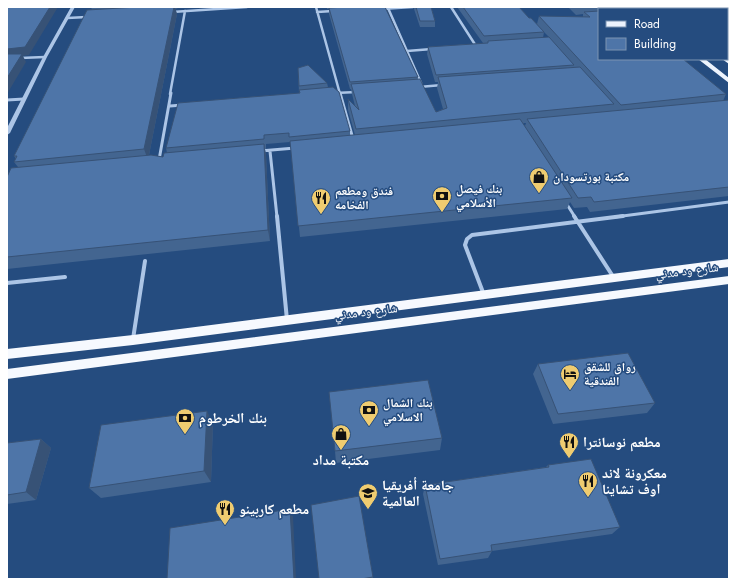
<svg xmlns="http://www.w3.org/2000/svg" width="736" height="586" font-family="Jost,'Noto Naskh Arabic',sans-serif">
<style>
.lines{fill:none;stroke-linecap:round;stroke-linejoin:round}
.minor-far2{stroke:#acc5e6;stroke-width:2.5}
.minor-far1{stroke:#acc5e6;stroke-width:3}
.minor{stroke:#acc5e6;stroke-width:4}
.tertiary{fill:#acc5e6;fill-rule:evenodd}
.primary{fill:#edf3fd;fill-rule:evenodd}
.trunk{fill:#f6f9fe;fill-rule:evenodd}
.wall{fill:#436590;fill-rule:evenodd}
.shaded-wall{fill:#375276}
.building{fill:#4e75a8;stroke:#375276}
.labels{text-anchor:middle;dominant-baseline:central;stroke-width:3;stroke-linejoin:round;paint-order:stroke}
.poi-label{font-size:12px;font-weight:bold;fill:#fff;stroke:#254c7f;text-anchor:start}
.street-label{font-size:12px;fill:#fff;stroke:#254c7f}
.near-poi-label{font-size:14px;font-weight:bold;fill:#fff;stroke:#254c7f;text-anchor:start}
</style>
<rect width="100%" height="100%" fill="#254c7f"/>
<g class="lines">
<path class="minor-far2" d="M316 7 340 94
M451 7 476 46
M687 7 690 9
M388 8 421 83
M381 9 413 7
M172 12 247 7
M317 12 333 11
M67 18 87 17
M727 30H729
M727 34 729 36
M407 51 432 49
M20 58 45 57
M419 87 442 85
M335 93 357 92
M170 94 185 11"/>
<path class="minor-far1" d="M340 93 353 139
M7 100 24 99
M170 106 183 105
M260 151 295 148
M270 151 277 217
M159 160 171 93
M566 203 575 217
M615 217 729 202"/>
<path class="minor" d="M277 216 287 320
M574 216 614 278
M7 283 65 277
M484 295 465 245 467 239 472 235 623 216
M133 339 145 261"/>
<path class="tertiary" d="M71 7H75L47 57 10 133 7 135V128L43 57Z"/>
<path class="primary" d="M632 7H639L641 9H634Z
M653 7H659L661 9H655Z
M727 58 729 59V64L722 59Z
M698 59H705L729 78V83Z"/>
<path class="trunk" d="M729 259V267L133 345 7 359V349L133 335Z
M729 276V284L7 379V369Z"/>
</g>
<path class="wall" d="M91 7H178V8L175 9 177 14 149 155 163 157 167 153 166 148 299 93 298 68 327 83 328 87 350 131V136L355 135 348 110V99L355 106 352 94 351 89H350L329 14V9H327V7H385L418 77 417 79 436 112 443 109 437 88 438 82H435L427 54 428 47 483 43 457 7H519L529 18 537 24 539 16 583 17V14L576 15 568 7H620L622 9H599V59L726 94 723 101 729 100V196L590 212 587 207 574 208 570 202 567 209 300 237 290 142 266 144V149H265L266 155 270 241 7 269V177L18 167 14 162 16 159 14 156 92 10ZM544 32 549 37 543 38ZM523 123H526L525 126Z
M414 7H431L435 21V27H420L414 9Z
M696 7H729V25L727 23V9H707L705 8H698Z
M538 364 655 403 647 413 553 424 533 374Z
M213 423 211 482 101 498 89 488Z
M442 438 440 450 336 463 335 451Z
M41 439 51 448 36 500 7 504V443Z
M548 465 620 527 612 534 492 551 488 558 438 565 423 494 425 485 546 467Z
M373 577V579H319Z"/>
<path class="shaded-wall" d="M50 7H58L29 55 23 56 26 62 7 94V49Z
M174 7H175L177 14 148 160 144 149Z
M264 144 266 155 270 241 268 230Z
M207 411 213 423 211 482 204 471Z
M41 439 51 448 36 500 26 492Z
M290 509 293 516 296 579H294Z"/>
<path class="building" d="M7 7H50L25 47 7 49Z
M138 7H174L144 149 14 162 17 156H14L87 10Z
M345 7H385L418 77 350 82 329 8Z
M416 7H431L435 21H420Z
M463 7H519L529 18H531L544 32 484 36Z
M604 7H620L622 9H603Z
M716 7H729V16L727 15V9H719Z
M599 11V59H683L726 94 621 105 539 16 590 17 584 12Z
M549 37 574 65 436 75 428 47 488 43V41Z
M7 54H22L7 78Z
M308 65 327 83 299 86 298 68Z
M580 67 614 104 356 129 348 99 359 110 351 84 420 79 436 112 447 108 438 77Z
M333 87 339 92 350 131 289 137V133L264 135V139L166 148 178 103 300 93 299 90Z
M729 100V187L594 202 591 197 578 198 527 119Z
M520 119 572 198 298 226 290 141Z
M264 144 268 230 7 257V177L11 168 151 155 163 157 164 153Z
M628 353 655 403 558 414 538 364Z
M428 380 442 438 335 451 329 392Z
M207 411 204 471 89 488 101 425Z
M41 439 26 492 7 495V443Z
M591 459 620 527 491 545 492 551 440 559 425 485 549 467 548 465Z
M359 496 373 577 361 579H319L311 505Z
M290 509 294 579H167L170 528Z"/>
<defs>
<symbol id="shop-pin" viewBox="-11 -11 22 30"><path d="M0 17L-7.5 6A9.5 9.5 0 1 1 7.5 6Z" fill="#efcc70" stroke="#254c7f"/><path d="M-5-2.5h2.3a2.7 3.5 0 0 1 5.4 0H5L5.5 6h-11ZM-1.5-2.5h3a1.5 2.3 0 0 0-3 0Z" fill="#111"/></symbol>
<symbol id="bank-pin" viewBox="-11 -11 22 30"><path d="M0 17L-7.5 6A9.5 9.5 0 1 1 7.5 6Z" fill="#efcc70" stroke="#254c7f"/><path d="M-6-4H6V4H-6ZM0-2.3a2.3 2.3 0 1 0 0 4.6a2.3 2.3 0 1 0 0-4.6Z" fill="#111"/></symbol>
<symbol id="restaurant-pin" viewBox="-11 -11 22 30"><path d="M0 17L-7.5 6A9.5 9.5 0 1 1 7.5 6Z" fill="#efcc70" stroke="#254c7f"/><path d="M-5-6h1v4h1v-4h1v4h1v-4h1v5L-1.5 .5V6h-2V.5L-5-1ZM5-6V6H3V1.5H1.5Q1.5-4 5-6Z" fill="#111"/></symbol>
<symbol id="hotel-pin" viewBox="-11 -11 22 30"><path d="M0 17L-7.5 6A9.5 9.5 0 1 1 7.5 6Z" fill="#efcc70" stroke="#254c7f"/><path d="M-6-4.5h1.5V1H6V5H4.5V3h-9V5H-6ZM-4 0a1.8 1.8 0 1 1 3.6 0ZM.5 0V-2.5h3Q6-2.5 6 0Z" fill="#111"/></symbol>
<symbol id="university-pin" viewBox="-11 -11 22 30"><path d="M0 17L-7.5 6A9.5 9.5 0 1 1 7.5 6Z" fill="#efcc70" stroke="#254c7f"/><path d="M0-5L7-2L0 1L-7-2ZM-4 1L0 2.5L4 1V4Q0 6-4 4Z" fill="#111"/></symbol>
</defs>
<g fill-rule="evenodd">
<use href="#shop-pin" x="528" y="166" width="22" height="30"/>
<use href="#bank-pin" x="431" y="185" width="22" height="30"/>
<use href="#restaurant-pin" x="310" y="187" width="22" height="30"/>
<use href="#hotel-pin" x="559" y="363" width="22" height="30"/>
<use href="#bank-pin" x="358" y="399" width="22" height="30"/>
<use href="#bank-pin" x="174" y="407" width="22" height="30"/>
<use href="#shop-pin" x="330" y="423" width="22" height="30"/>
<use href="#restaurant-pin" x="558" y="431" width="22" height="30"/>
<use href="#restaurant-pin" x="577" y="470" width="22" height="30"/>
<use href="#university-pin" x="357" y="482" width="22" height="30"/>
<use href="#restaurant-pin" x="214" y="498" width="22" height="30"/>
</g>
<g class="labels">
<g class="poi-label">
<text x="553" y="177">مكتبة بورتسودان</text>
<text x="456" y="189">بنك فيصل<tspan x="456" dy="14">الأسلامي</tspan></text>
<text x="335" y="191">فندق ومطعم<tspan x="335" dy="14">الفخامه</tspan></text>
<text x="584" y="367">رواق للشقق<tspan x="584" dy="14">الفندقية</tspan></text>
<text x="383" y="403">بنك الشمال<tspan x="383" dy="14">الاسلامي</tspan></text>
</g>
<g class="street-label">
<text transform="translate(687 271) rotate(-7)">شارع ود مدني</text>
<text transform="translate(366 312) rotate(-7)">شارع ود مدني</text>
</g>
<g class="near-poi-label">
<text x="199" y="418">بنك الخرطوم</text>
<text x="583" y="442">مطعم نوسانترا</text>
<text x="341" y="460" text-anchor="middle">مكتبة مداد</text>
<text x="602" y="473">معكرونة لاند<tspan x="602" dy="16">اوف تشاينا</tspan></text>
<text x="382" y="485">جامعة أفريقيا<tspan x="382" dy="16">العالمية</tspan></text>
<text x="239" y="509">مطعم كاربينو</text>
</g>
</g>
<rect width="736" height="586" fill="none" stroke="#ffffff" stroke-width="16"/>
<rect x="598" y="8" width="130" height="52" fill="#254c7f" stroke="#7c94b2"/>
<rect x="606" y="21" width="20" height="6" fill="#edf3fd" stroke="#7c94b2"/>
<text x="634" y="28" font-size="12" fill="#ffffff">Road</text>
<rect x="606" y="38" width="20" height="12" fill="#4e75a8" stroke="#7c94b2"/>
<text x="634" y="48" font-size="12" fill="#ffffff">Building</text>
</svg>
